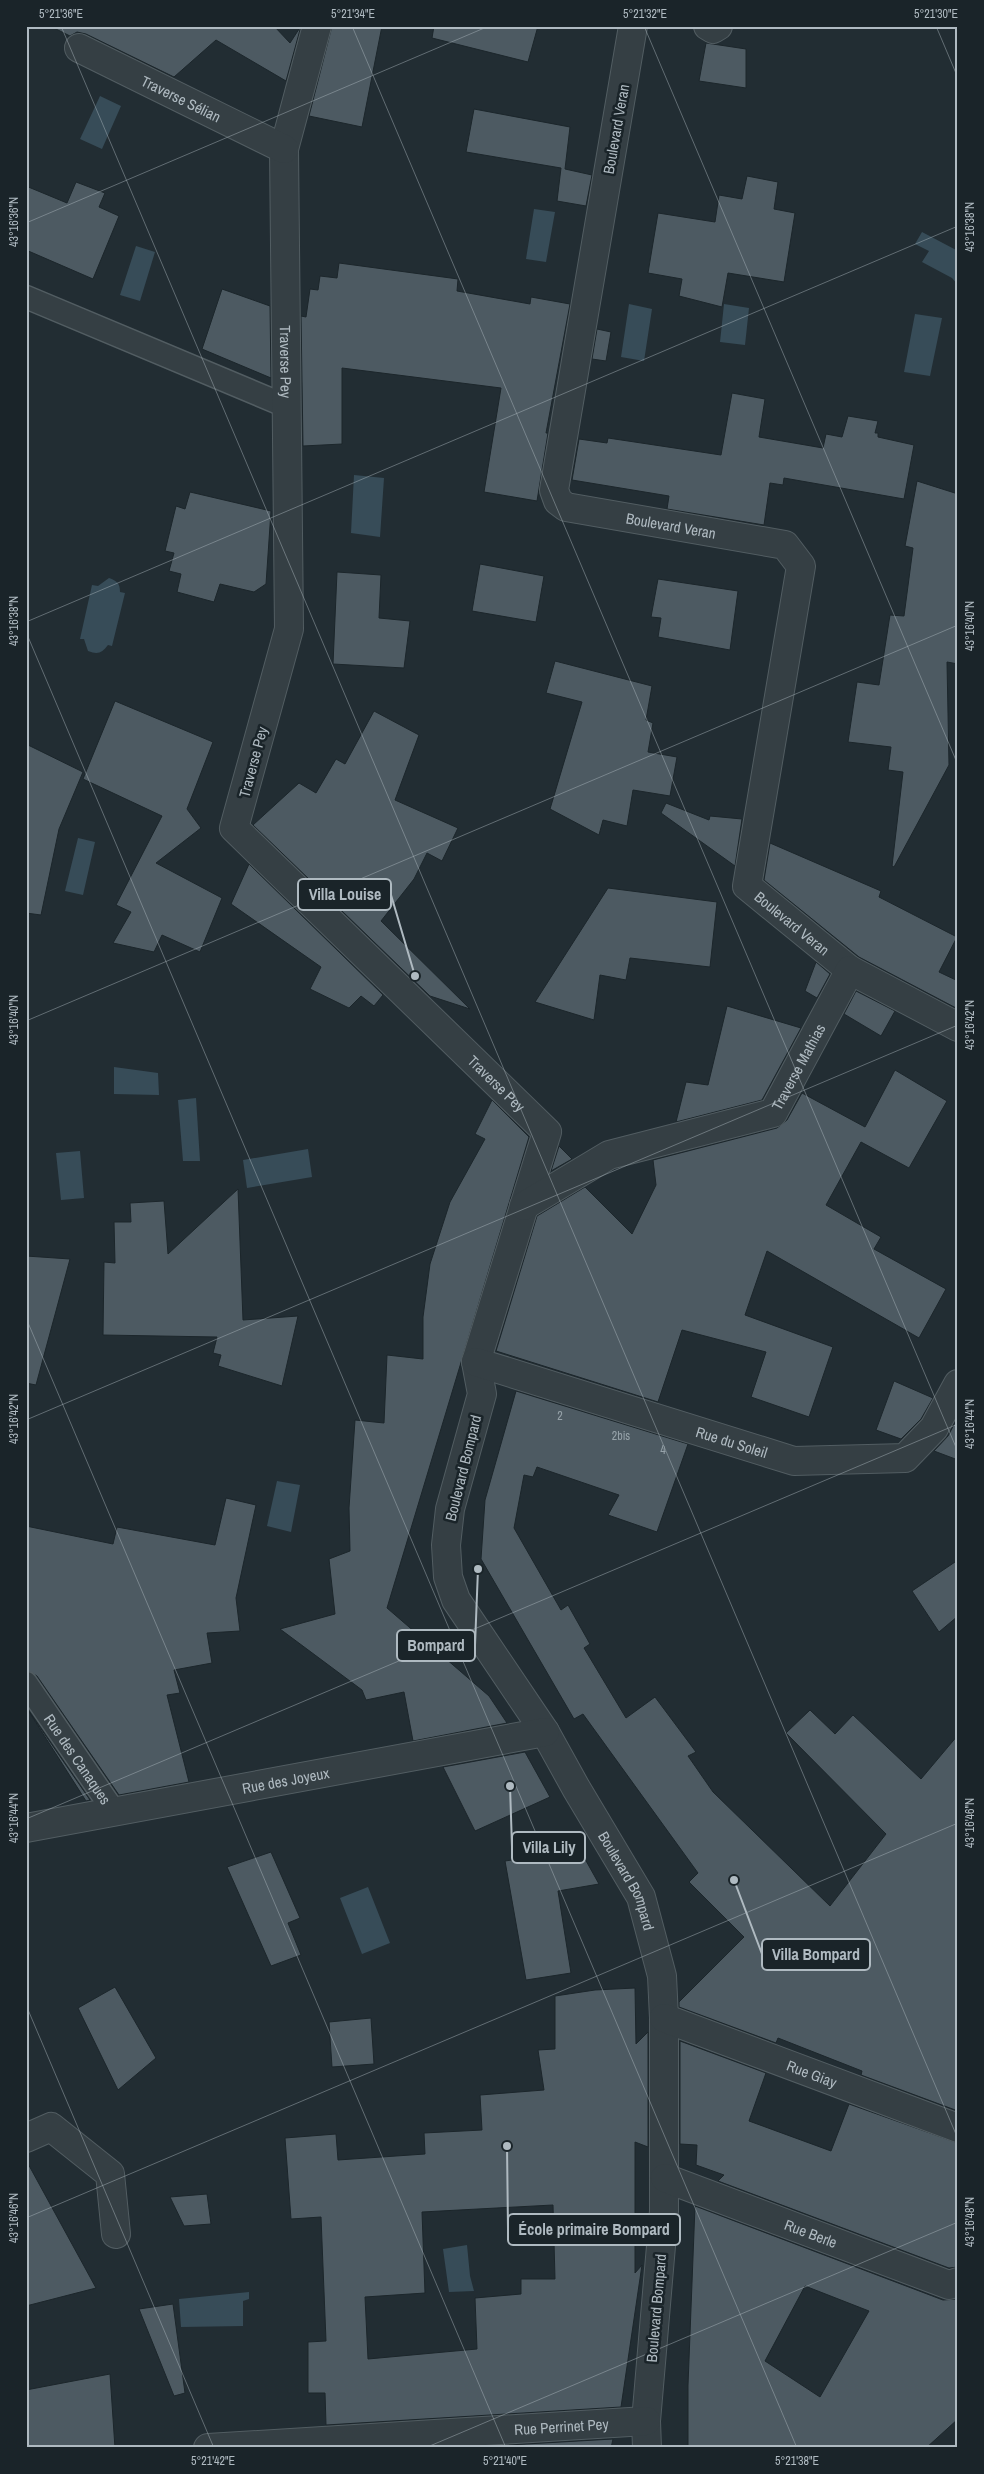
<svg xmlns="http://www.w3.org/2000/svg" width="984" height="2474" font-family="'Archivo Narrow',sans-serif">
<style>
.water{fill:#374c58}
.building{fill:#4d5a62;stroke:#1c262b;fill-rule:evenodd}
.lines{fill:none;stroke-linecap:round;stroke-linejoin:round}
.service-casing{stroke:#525d62;stroke-width:25}
.minor-casing{stroke:#525d62;stroke-width:30}
.service{stroke:#353f44;stroke-width:22}
.minor{stroke:#353f44;stroke-width:28}
.ticks{fill:none;stroke:#afbac1;stroke-width:1;stroke-opacity:0.45}
.labels{text-anchor:middle;dominant-baseline:central;stroke-width:5;stroke-linejoin:round;paint-order:stroke}
.number-label{font-size:12px;fill:#96a2a9}
.street-label{font-size:15px;fill:#afbac1;stroke:#1a2429}
.leader{fill:none;stroke:#afbac1;stroke-width:2}
.callout-dot{fill:#afbac1;stroke:#1a2429;stroke-width:2}
.callout{fill:#1a2429;stroke:#afbac1;stroke-width:2}
.callout-label{font-size:16px;text-anchor:middle;font-weight:bold;fill:#afbac1}
.neatline{fill:none;stroke:#afbac1;stroke-width:2}
.ticks-label{font-size:12px;text-anchor:middle;fill:#afbac1}
</style>
<rect width="100%" height="100%" fill="#222d33"/>
<path class="water" d="M100 96 121 106 102 149 80 139Z
M534 209 555 212 546 262 526 259Z
M922 232 958 251V285L952 278 922 262 929 251 915 244Z
M136 246 155 252 140 301 120 295Z
M629 304 652 309 644 361 621 357Z
M724 304 749 308 745 345 720 342Z
M915 314 942 318 930 376 904 372Z
M354 475 384 478 380 537 351 533Z
M109 578C117 581 120 583 120 592L125 593 112 646 108 645C102 653 98 655 88 651L84 639H80L92 585 98 586Z
M78 838 95 842 83 895 65 891Z
M114 1067 158 1073 159 1095 114 1094Z
M196 1098 200 1161H183L178 1100Z
M308 1149 312 1177 247 1188 243 1160Z
M80 1151 84 1198 61 1200 56 1153Z
M277 1481 300 1485 291 1532 267 1526Z
M368 1887 390 1943 362 1954 340 1898Z
M467 2245 470 2276 474 2291 449 2292 443 2249Z
M249 2292V2299L243 2301V2326L181 2327 179 2299Z"/>
<path class="building" d="M50 26H274L290 43 301 26 286 81 216 40 174 77 86 34 77 32 70 36Z
M332 26H382L362 127 309 116Z
M434 26H538L528 62 432 38Z
M706 43 746 49V88L699 81Z
M474 109 570 127 565 169 592 175 586 206 557 201 561 168 466 152Z
M747 176 778 182 774 209 795 213 784 282 728 273 722 307 679 296 682 279 648 273 658 213 715 222 719 195 742 199Z
M76 182 105 193 99 207 119 216 93 279 26 250V186L67 203Z
M339 263 458 279 457 291 530 304 531 297 570 304 546 433H548L537 501 484 492 501 388 342 368V444L303 446 301 316 306 317 310 289 318 290 320 276 337 278Z
M222 289 270 306 271 378 202 349Z
M597 329 611 332 606 361 592 359Z
M732 393 765 399 759 437 823 448 826 434 842 437 848 416 878 421 875 433H878V437L914 445 904 499 784 478 783 485 770 483 764 525 667 509 669 496 572 480 579 439 607 443 608 438 721 455Z
M917 481 958 494V664L947 662 949 765 894 867 892 866 903 772 888 770 891 747 848 742 857 682 879 685 890 615 904 616 913 548 905 546Z
M190 492 271 511 266 584 254 592 220 584 214 602 177 592 181 574 169 571 174 553 165 551 176 506 185 509Z
M480 564 544 576 536 622 472 611Z
M337 572 381 575 379 618 410 621 404 668 333 664Z
M658 579 738 591 730 650 658 637 661 618 651 617Z
M555 661 652 686 646 720 653 723 648 752 677 757 670 796 633 790 627 826 603 820 599 835 550 809 582 702 546 693Z
M115 701 213 742 187 809 201 828 156 863 222 898 200 952 162 935 154 952 113 943 131 912 116 905 162 816 83 779Z
M374 711 419 735 395 800 458 828 442 861 427 853 414 879 381 921 470 1009 430 996 253 825 299 783 316 793 336 759 345 764Z
M26 744 83 772 59 829 41 915 26 913Z
M666 803 709 820 710 816 742 819 735 866 661 813Z
M770 843 881 891 879 897 957 937 939 972 958 981V1009L859 957 764 880Z
M249 864 383 995 374 1006 361 996 349 1008 310 989 321 967 231 904Z
M608 888 717 902 710 967 630 958 626 980 600 975 594 1020 535 1002Z
M816 962 830 974 817 998 805 991Z
M856 991 895 1011 881 1036 844 1014Z
M727 1006 801 1028 762 1100 676 1122 686 1082 708 1085Z
M895 1070 947 1101 909 1168 861 1142 826 1205 881 1237 874 1249 946 1289 919 1338 767 1251 745 1315 833 1347 809 1417 751 1397 766 1352 682 1330 658 1402 496 1351 537 1216 585 1187 632 1234 656 1185 653 1160 777 1128 787 1120 802 1093 865 1127Z
M492 1100 529 1137 387 1608 489 1696 507 1723 413 1741 404 1692 366 1700 362 1690 280 1629 335 1614 329 1559 350 1551 349 1508 355 1420 384 1423 387 1355 423 1359V1317L430 1264 450 1202 485 1139 475 1134Z
M559 1146 572 1159 551 1171Z
M238 1189 243 1320 298 1316 282 1386 218 1366 221 1355 213 1353 217 1337 103 1335 104 1262 115 1263 114 1222H131L130 1203 164 1201 168 1254Z
M26 1256 70 1259 36 1385 26 1383Z
M894 1381 933 1398 921 1419 901 1439 876 1430Z
M516 1391 688 1444 657 1532 608 1515 619 1495 537 1467 533 1477 524 1475 514 1528 561 1610 568 1605 590 1644 584 1648 626 1718 655 1697 696 1752 688 1756 713 1792 830 1906 886 1834 786 1733 810 1710 835 1734 853 1715 921 1779 958 1735V2111L861 2075 862 2071 778 2038 776 2043 679 2007V2002L744 1937 689 1882 698 1873 583 1714 574 1719 481 1559 485 1500Z
M958 1417V1460L934 1451 948 1436Z
M226 1498 256 1505 236 1598 240 1631 207 1633 212 1663 174 1670 180 1693 167 1695 189 1782 119 1795 37 1676 26 1670V1526L113 1544 117 1527 215 1545Z
M958 1560V1616L939 1632 912 1591Z
M26 1707 90 1800 86 1801Z
M525 1752 550 1797 475 1831 443 1767Z
M580 1850 599 1884 558 1891 571 1973 526 1980 505 1861Z
M271 1852 300 1918 288 1923 301 1955 271 1966 227 1867Z
M115 1987 156 2058 118 2090 78 2008Z
M635 1988 636 2044 648 2032V2147L635 2142V2273L642 2265 621 2407 326 2425 325 2393H308V2342L326 2341 321 2217 291 2219 285 2138 336 2134 338 2160 425 2154 424 2133 482 2130 480 2095 544 2090 538 2050 555 2049V1996L595 1990ZM553 2205 555 2279H521V2294L475 2298 477 2349 368 2359 365 2297 425 2293 422 2212Z
M371 2018 374 2064 332 2067 329 2022Z
M680 2041 766 2073 749 2121 831 2151 849 2104 958 2143V2267L949 2268 718 2181 724 2175 696 2165 697 2145 680 2144Z
M26 2160 96 2288 26 2306Z
M207 2194 211 2224 184 2226 170 2197Z
M695 2206 943 2300 958 2299V2419L926 2448H688V2385ZM805 2286 869 2311 820 2397 765 2361Z
M173 2304 185 2393 174 2396 139 2309Z
M110 2374 115 2448H26V2390Z
M613 2439 611 2448H509V2445Z"/>
<g class="lines">
<defs>
<g id="service">
<path d="M26 297 286 406"/>
<path id="s1" d="M26 1683 113 1810"/>
</g>
<g id="minor">
<path id="s2" d="M317 26 284 149 289 629 234 828 547 1132 476 1362 482 1394 450 1509 446 1545 448 1577 456 1600 545 1732 576 1788 641 1897 662 1976 664 2018V2211L646 2421 647 2448"/>
<path id="s3" d="M633 26 554 490 558 501 566 507 785 545 801 566 747 886 850 970"/>
<path d="M708 26 713 29 718 26"/>
<path id="s4" d="M79 48 284 149"/>
<path id="s5" d="M524 1206 609 1155 773 1113 850 970 958 1027"/>
<path id="s6" d="M476 1362 794 1461 905 1458 934 1428 958 1384"/>
<path id="s7" d="M26 1828 545 1732"/>
<path id="s8" d="M664 2018 958 2128"/>
<path d="M26 2138 51 2127 110 2174 116 2234"/>
<path id="s9" d="M665 2178 949 2285 958 2282"/>
<path id="s10" d="M208 2448 646 2421"/>
</g>
</defs>
<use href="#service" class="service-casing"/>
<use href="#minor" class="minor-casing"/>
<use href="#service" class="service"/>
<use href="#minor" class="minor"/>
</g>
<path class="ticks" d="M61 26 958 2139M352 26 958 1452M644 26 958 765M936 26 958 78M26 223 489 26M26 622 958 226M26 632 797 2448M26 1021 958 625M26 1318 506 2448M26 1420 958 1025M26 1819 958 1424M26 2005 214 2448M26 2218 958 1823M425 2448 958 2222"/>
<g class="labels">
<g class="number-label">
<text x="560" y="1416">2</text>
<text x="621" y="1436">2bis</text>
<text x="663" y="1450">4</text>
</g>
<g class="street-label">
<text stroke="none"><textPath href="#s4" startOffset="114">Traverse Sélian</textPath></text>
<text transform="translate(616 129) rotate(-80)">Boulevard Veran</text>
<text stroke="none"><textPath href="#s2" startOffset="340">Traverse Pey</textPath></text>
<text stroke="none"><textPath href="#s3" startOffset="599">Boulevard Veran</textPath></text>
<text transform="translate(253 762) rotate(-75)">Traverse Pey</text>
<text stroke="none"><textPath href="#s3" startOffset="1124">Boulevard Veran</textPath></text>
<text stroke="none"><textPath href="#s5" startOffset="321">Traverse Mathias</textPath></text>
<text stroke="none"><textPath href="#s2" startOffset="1180">Traverse Pey</textPath></text>
<text stroke="none"><textPath href="#s6" startOffset="268">Rue du Soleil</textPath></text>
<text transform="translate(463 1468) rotate(-76)">Boulevard Bompard</text>
<text stroke="none"><textPath href="#s1" startOffset="92">Rue des Canaques</textPath></text>
<text stroke="none"><textPath href="#s7" startOffset="264">Rue des Joyeux</textPath></text>
<text stroke="none"><textPath href="#s2" startOffset="2065">Boulevard Bompard</textPath></text>
<text stroke="none"><textPath href="#s8" startOffset="158">Rue Giay</textPath></text>
<text stroke="none"><textPath href="#s9" startOffset="156">Rue Berle</textPath></text>
<text transform="translate(656 2308) rotate(-85)">Boulevard Bompard</text>
<text stroke="none"><textPath href="#s10" startOffset="354">Rue Perrinet Pey</textPath></text>
</g>
</g>
<path class="leader" d="M415 976L391 895M478 1569L475 1645M510 1786L512 1847M734 1880L762 1954M507 2146L508 2229"/>
<g class="callout-dot">
<circle cx="415" cy="976" r="5"/>
<circle cx="478" cy="1569" r="5"/>
<circle cx="510" cy="1786" r="5"/>
<circle cx="734" cy="1880" r="5"/>
<circle cx="507" cy="2146" r="5"/>
</g>
<g class="callout">
<rect x="298" y="879" width="93" height="31" rx="5"/>
<rect x="397" y="1630" width="78" height="31" rx="5"/>
<rect x="512" y="1832" width="73" height="31" rx="5"/>
<rect x="762" y="1939" width="108" height="31" rx="5"/>
<rect x="508" y="2214" width="172" height="31" rx="5"/>
</g>
<g class="callout-label">
<text x="345" y="900">Villa Louise</text>
<text x="436" y="1651">Bompard</text>
<text x="549" y="1853">Villa Lily</text>
<text x="816" y="1960">Villa Bompard</text>
<text x="594" y="2235">École primaire Bompard</text>
</g>
<rect width="984" height="2474" fill="none" stroke="#1a2429" stroke-width="55"/>
<rect x="28" y="28" width="928" height="2418" class="neatline"/>
<g class="ticks-label">
<text x="61" y="18">5°21'36"E</text>
<text x="353" y="18">5°21'34"E</text>
<text x="645" y="18">5°21'32"E</text>
<text x="936" y="18">5°21'30"E</text>
<text transform="translate(14 222) rotate(-90)" y="4">43°16'36"N</text>
<text transform="translate(970 227) rotate(-90)" y="4">43°16'38"N</text>
<text transform="translate(14 621) rotate(-90)" y="4">43°16'38"N</text>
<text transform="translate(970 626) rotate(-90)" y="4">43°16'40"N</text>
<text transform="translate(14 1020) rotate(-90)" y="4">43°16'40"N</text>
<text transform="translate(970 1025) rotate(-90)" y="4">43°16'42"N</text>
<text transform="translate(14 1419) rotate(-90)" y="4">43°16'42"N</text>
<text transform="translate(970 1424) rotate(-90)" y="4">43°16'44"N</text>
<text transform="translate(14 1818) rotate(-90)" y="4">43°16'44"N</text>
<text transform="translate(970 1823) rotate(-90)" y="4">43°16'46"N</text>
<text transform="translate(14 2218) rotate(-90)" y="4">43°16'46"N</text>
<text transform="translate(970 2222) rotate(-90)" y="4">43°16'48"N</text>
<text x="213" y="2465">5°21'42"E</text>
<text x="505" y="2465">5°21'40"E</text>
<text x="797" y="2465">5°21'38"E</text>
</g>
</svg>
